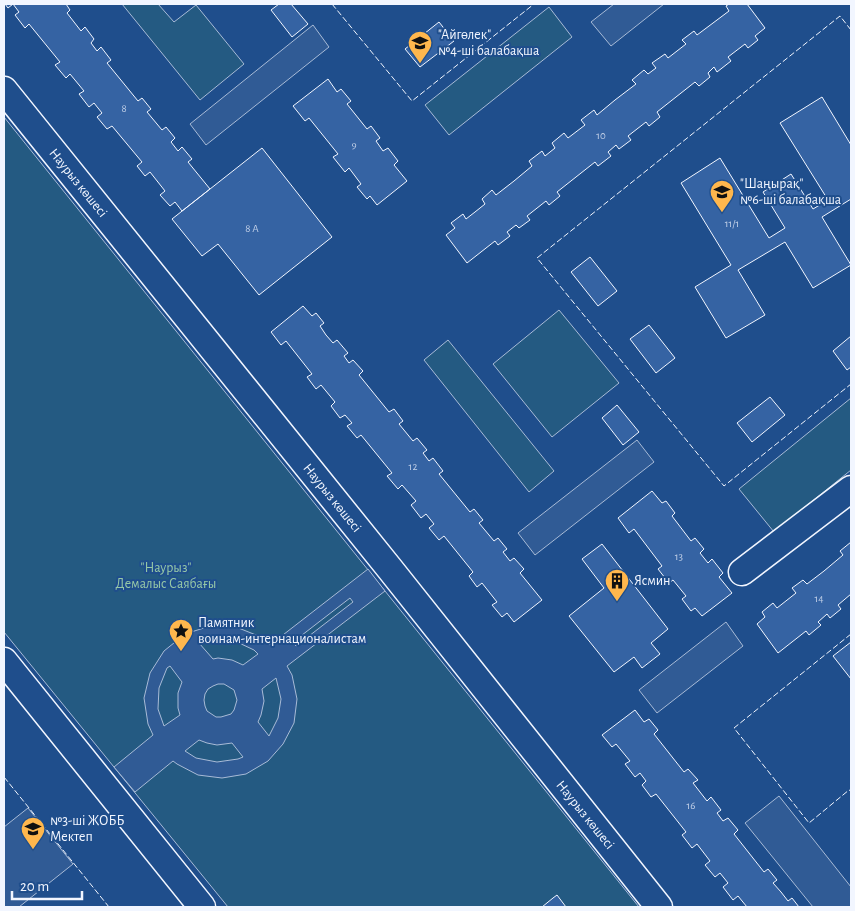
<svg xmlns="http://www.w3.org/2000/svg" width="855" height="911" font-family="'Alegreya Sans',sans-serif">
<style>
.green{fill:#245a82;stroke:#a8bbd7}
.parking{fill:#305b95;stroke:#a8bbd7;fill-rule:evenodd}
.building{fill:#3563a3;stroke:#f2f6ff}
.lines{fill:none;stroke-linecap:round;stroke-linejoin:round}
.minor-casing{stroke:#f2f6ff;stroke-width:29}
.minor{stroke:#1f4e8c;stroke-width:26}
.fence{stroke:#f2f6ff;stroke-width:1;stroke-dasharray:6 2.5;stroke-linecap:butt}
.labels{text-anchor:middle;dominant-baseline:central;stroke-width:4;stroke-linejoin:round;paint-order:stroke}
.number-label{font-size:11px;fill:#c3d1e8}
.poi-label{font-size:14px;fill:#f2f6ff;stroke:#1f4e8c;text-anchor:start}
.street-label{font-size:14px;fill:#f2f6ff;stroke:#1f4e8c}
.park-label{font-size:14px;fill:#97c8a6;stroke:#1f4e8c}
</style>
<rect width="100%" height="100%" fill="#1f4e8c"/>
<path class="green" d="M122 4H158L174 22 196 5 244 64 200 100Z
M549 7 572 37 449 135 425 105Z
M4 117 639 907H228L4 632Z
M559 310 619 383 552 437 493 364Z
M448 340 554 471 529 492 424 360Z
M851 398V470L774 532 739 489Z"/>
<path class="parking" d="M614 4H664L611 46 591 22Z
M313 25 329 47 206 145 190 124Z
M637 440 654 462 535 555 518 533Z
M368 569 385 591 287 666 292 675 297 699 294 723 283 744 268 761 246 774 222 778 198 775 177 764 173 761 135 792 114 767 153 735 148 724 144 698 150 673 164 651 185 634 210 626 236 627 261 637 270 645ZM350 598 353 602 296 646 293 642ZM217 639 237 642 254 650 258 654 243 665 232 660 218 658 213 659 199 643ZM170 666 182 682 178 693V708L180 715 164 726 158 709 159 688 167 668ZM276 678 281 699 278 718 269 736 258 722 261 715 264 701 262 689ZM218 684H224L234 690 237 700 234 710 231 714 221 717H216L207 711 205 706 204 700 205 694 208 689 213 686ZM199 740 207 743 217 745 232 743 243 757 238 759 217 762 196 758 185 751Z
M726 622 743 646 657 713 639 690Z
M779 796 851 887V907H813L745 823Z
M28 808 73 864 19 907H4V827Z"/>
<path class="building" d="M5 4H66L70 10 67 13 81 31 85 27 94 39 91 43 97 51 101 47 111 60 107 63 138 101 142 98 151 109 147 112 162 130 166 127 175 138 171 142 178 151 182 147 192 159 188 162 210 189 182 211 175 202 170 206 160 195 165 191 150 172 145 176 137 166 142 162 112 126 107 129 97 117 102 113 94 103 89 107 79 94 84 91 70 74 66 78 55 65 60 62 29 24 25 28 15 15 19 12 13 4 8 8Z
M279 4H291L308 24 292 37 271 10Z
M729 4H747L765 28 755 36 758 40 748 48 745 44 728 57 731 61 717 72 714 67 708 73 710 77 699 86 695 82 657 112 660 117 649 126 646 122 628 136 631 140 619 149 616 145 608 152 611 156 598 166 595 162 557 192 560 196 549 205 546 201 527 216 530 220 519 228 516 225 507 232 510 236 498 245 495 241 467 263 446 235 455 228 451 223 463 214 466 219 475 212 485 204 482 199 492 190 496 195 514 181 532 166 529 161 542 151 545 156 555 148 552 143 564 133 568 138 585 125 581 120 594 110 597 115 615 100 636 84 632 80 644 70 648 74 656 68 652 63 665 54 668 58 686 44 682 40 694 31 697 35 729 11 726 6Z
M439 22 454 41 420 67 405 49Z
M328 79 337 92 341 89 351 101 347 104 367 129 371 126 380 138 376 141 383 151 388 148 398 161 394 165 407 181 377 205 370 196 367 199 357 187 361 184 349 168 345 172 333 157 338 154 309 118 305 121 293 106Z
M822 97 851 145V199L822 217 851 265 813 288 785 242 738 270 765 315 726 338 695 287 731 265 681 183 720 158 769 238 785 228 763 192 791 174 813 209 828 200 780 123Z
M262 148 332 237 259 295 218 244 202 256 172 219Z
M590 257 617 291 598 306 571 272Z
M303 306 312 316 316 313 324 323 320 326 326 335 333 343 337 340 348 353 344 356 349 363 353 360 363 371 359 375 389 412 394 409 403 421 399 424 413 441 417 438 427 450 423 453 429 461 433 458 443 471 439 474 470 512 474 509 483 520 479 523 494 541 498 538 507 549 503 552 510 561 514 558 524 569 520 573 542 600 514 622 507 613 502 617 492 605 497 602 482 583 477 587 469 576 473 572 444 536 439 540 429 528 434 524 426 514 421 518 411 505 416 501 402 485 398 489 387 476 392 473 361 435 357 438 347 426 352 423 345 415 340 418 331 406 335 402 321 385 316 389 307 377 312 374 286 341 281 345 271 332Z
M649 325 675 358 656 373 630 339Z
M851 336V367L847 370 833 351Z
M770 397 785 415 752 442 737 423Z
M617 405 639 432 623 445 602 418Z
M652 491 662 503 666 501 675 513 672 516 691 541 695 538 704 549 700 553 708 563 712 559 723 573 719 577 732 593 702 616 695 608 691 611 682 599 686 596 673 580 669 583 658 569 662 566 634 529 629 533 618 518Z
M851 542V594L838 605 841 609 830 618 827 614 818 622 821 625 809 635 806 631 778 653 757 624 765 617 762 612 773 603 777 608 796 593 792 588 803 580 807 584 824 571 843 555 840 551Z
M602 544 668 629 651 643 660 654 642 668 634 657 614 672 569 616 604 588 582 559Z
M851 642V679L833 656Z
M635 710 644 722 649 719 658 730 654 734 684 772 688 769 698 780 693 783 707 801 711 797 721 810 717 813 723 821 728 818 738 830 734 834 764 872 768 869 777 880 773 883 781 892 788 901 792 898 799 907H747L738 896 733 900 723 887 728 883 720 873 715 877 705 865 710 861 697 844 692 848 682 835 686 832 656 794 651 797 642 785 646 781 640 773 635 777 625 764 630 761 616 744 612 747 602 735Z
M557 895 566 907H542L553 898Z"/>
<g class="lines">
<defs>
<path id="minor" d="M4 90 390 569 659 907
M742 572 851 489
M4 661 202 907"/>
</defs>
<use href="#minor" class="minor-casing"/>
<use href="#minor" class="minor"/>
<path class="fence" d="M332 4 412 101 534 4
M851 30 840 16 537 258 724 486 851 384
M851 634 734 728 809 823 849 790 851 791
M4 777 109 907"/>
</g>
<defs>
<symbol id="school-pin" viewBox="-11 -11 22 30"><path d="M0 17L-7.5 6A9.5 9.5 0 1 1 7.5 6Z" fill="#ffb74d" stroke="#1f4e8c"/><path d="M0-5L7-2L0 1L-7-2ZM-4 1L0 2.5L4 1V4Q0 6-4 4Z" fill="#111"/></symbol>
<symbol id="building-pin" viewBox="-11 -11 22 30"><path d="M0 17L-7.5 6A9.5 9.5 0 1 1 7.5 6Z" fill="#ffb74d" stroke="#1f4e8c"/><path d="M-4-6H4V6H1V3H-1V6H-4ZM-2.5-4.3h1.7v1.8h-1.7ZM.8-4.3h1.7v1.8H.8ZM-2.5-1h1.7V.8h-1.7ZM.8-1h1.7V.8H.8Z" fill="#111"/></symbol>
<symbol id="sight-pin" viewBox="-11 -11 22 30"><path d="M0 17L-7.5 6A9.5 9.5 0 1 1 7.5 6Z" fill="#ffb74d" stroke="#1f4e8c"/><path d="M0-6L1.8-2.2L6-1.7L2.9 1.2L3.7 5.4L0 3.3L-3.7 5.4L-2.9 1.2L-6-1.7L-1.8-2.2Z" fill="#111"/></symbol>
</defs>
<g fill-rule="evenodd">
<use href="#school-pin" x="406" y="29" width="28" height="38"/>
<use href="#school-pin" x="708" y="178" width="28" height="38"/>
<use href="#building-pin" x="603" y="567" width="28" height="38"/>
<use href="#sight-pin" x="167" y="617" width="28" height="38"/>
<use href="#school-pin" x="19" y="815" width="28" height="38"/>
</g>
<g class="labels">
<g class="number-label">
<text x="124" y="108">8</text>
<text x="601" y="135">10</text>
<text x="354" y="144">9</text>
<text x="732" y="223">11/1</text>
<text x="252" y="228">8 А</text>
<text x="413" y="466">12</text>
<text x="679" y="556">13</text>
<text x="819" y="598">14</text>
<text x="691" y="805">16</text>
</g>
<g class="poi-label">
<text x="438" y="35">"Айгөлек"<tspan x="438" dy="16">№4-ші балабақша</tspan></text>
<text x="740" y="184">"Шаңырақ"<tspan x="740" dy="16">№6-ші балабақша</tspan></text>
<text x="634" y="581">Ясмин</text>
<text x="198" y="623">Памятник<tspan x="198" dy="16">воинам-интернационалистам</tspan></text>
<text x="50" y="821">№3-ші ЖОББ<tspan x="50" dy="16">Мектеп</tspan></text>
</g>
<g class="street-label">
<text transform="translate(78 183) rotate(51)">Наурыз көшесі</text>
<text transform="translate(332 498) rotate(51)">Наурыз көшесі</text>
<text transform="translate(585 815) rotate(51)">Наурыз көшесі</text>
</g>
<g class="park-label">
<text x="166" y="568">"Наурыз"<tspan x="166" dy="16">Демалыс Саябағы</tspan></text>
</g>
</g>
<rect width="855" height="911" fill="none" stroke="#f2f6ff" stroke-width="10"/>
<path d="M12 891v8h70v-8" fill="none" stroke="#f2f6ff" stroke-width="2.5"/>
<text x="20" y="891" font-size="15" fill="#f2f6ff" stroke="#1f4e8c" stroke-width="4" paint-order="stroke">20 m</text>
</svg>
